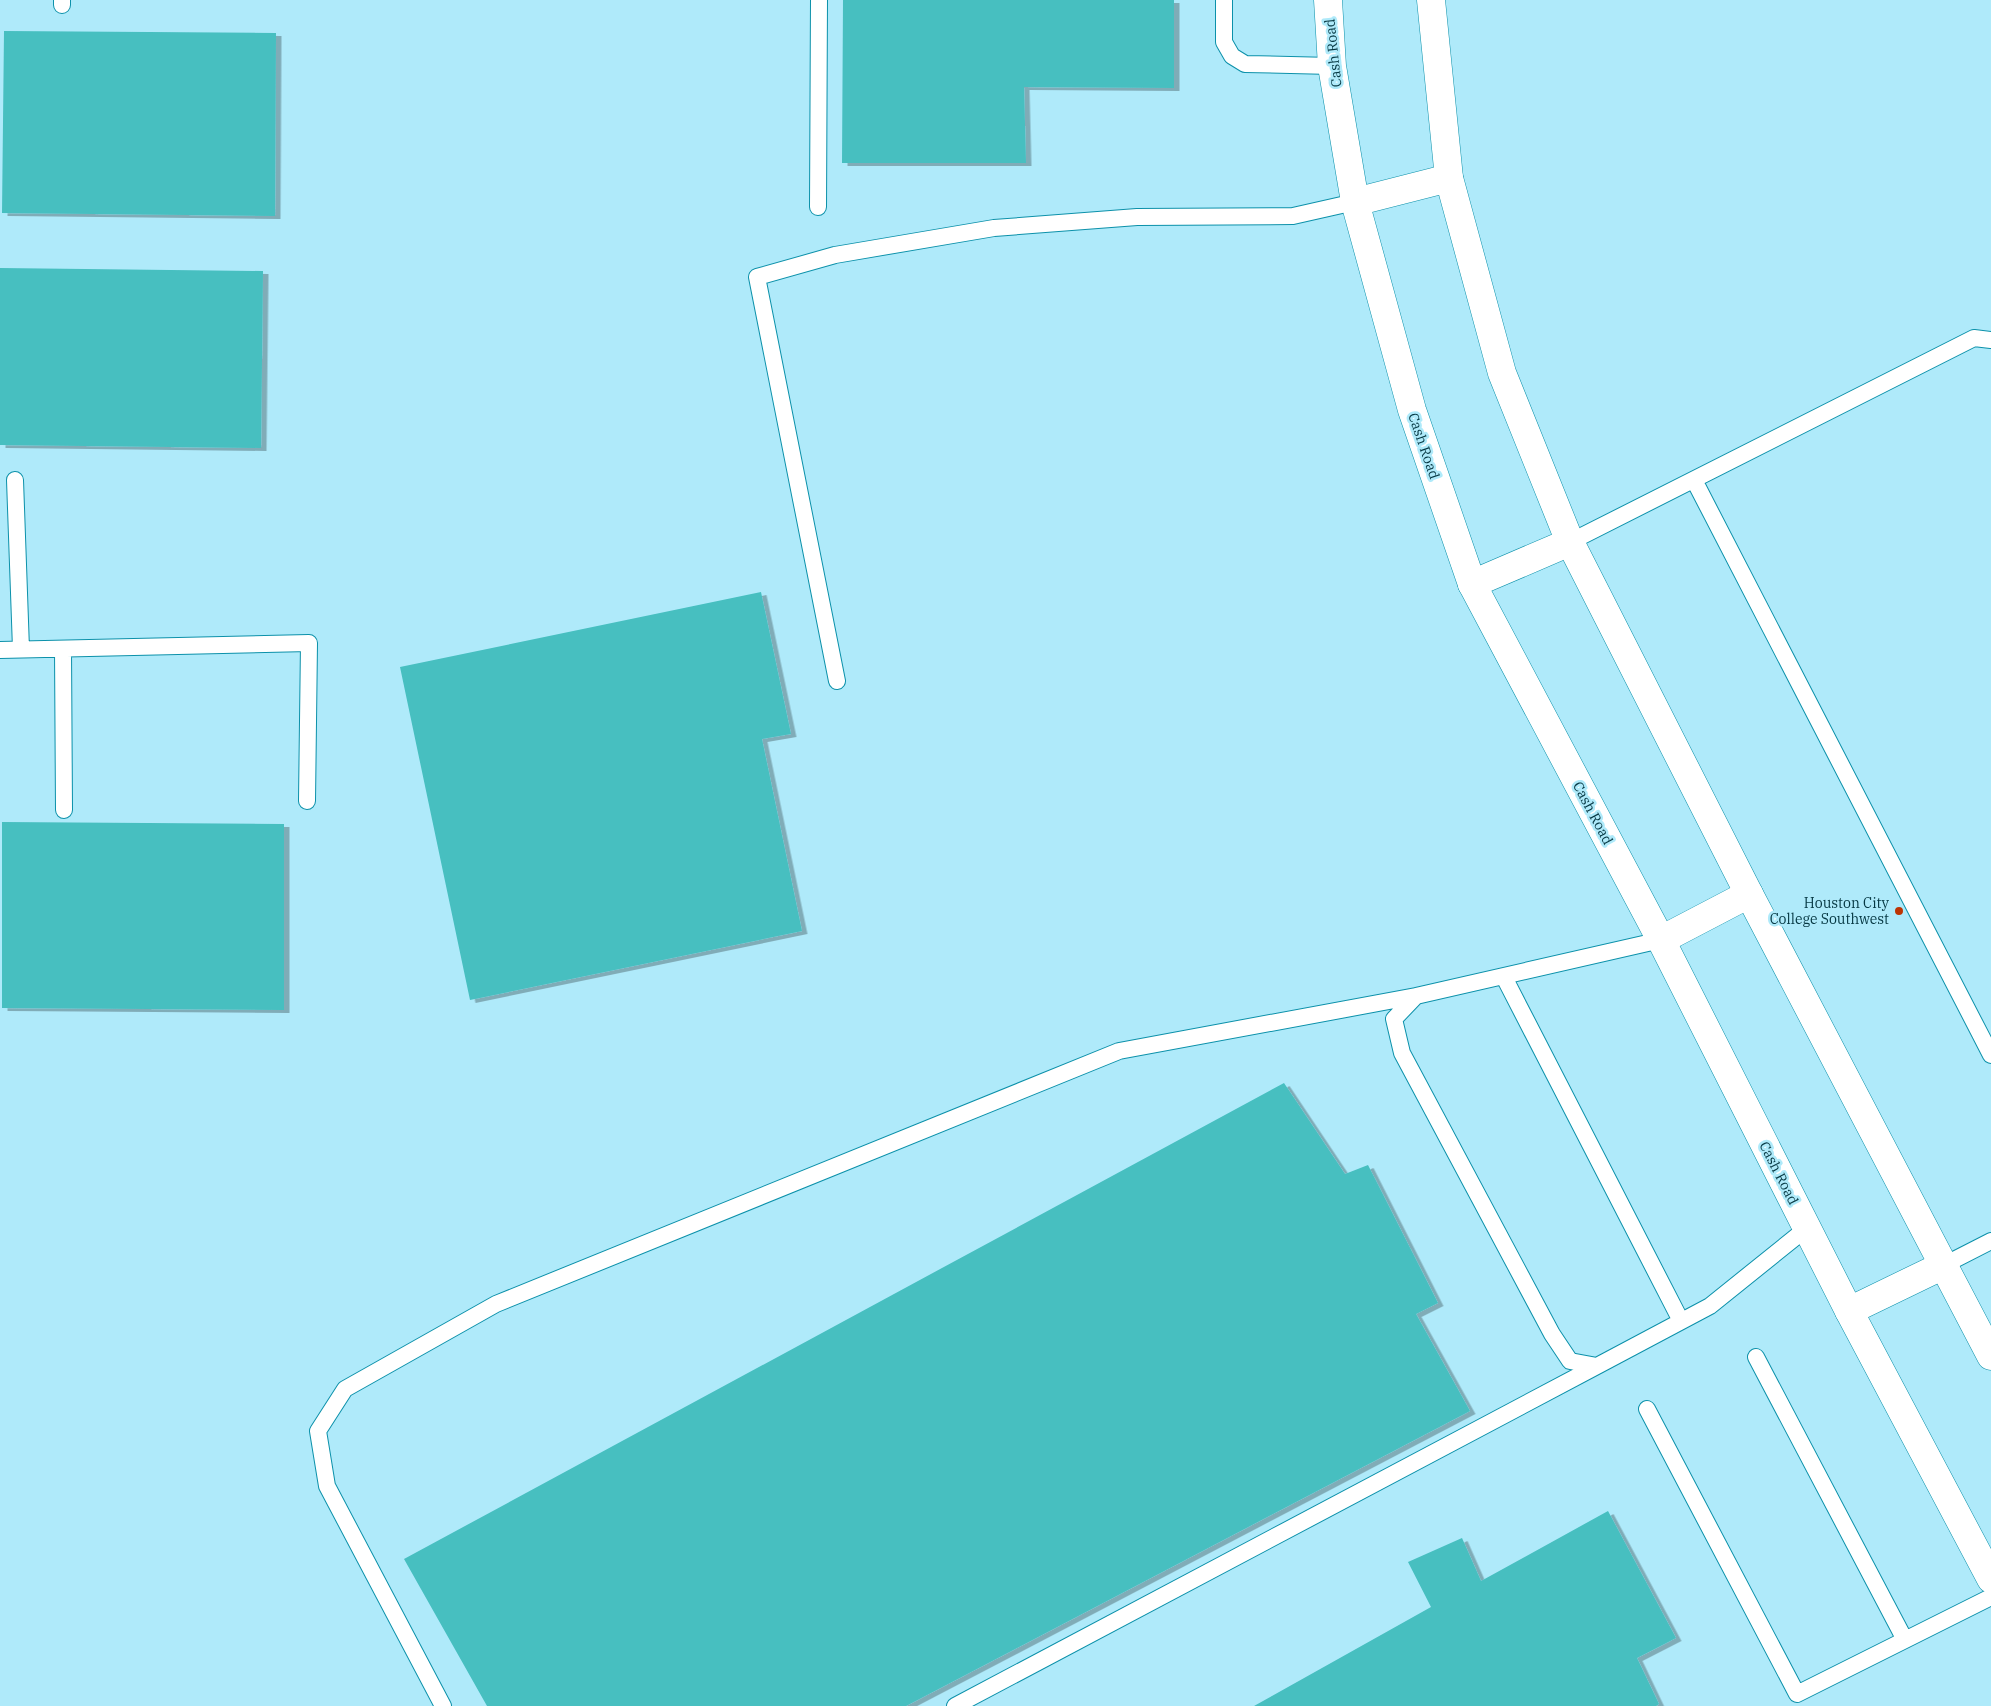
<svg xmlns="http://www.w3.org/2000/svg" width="1991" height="1706" font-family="'IBM Plex Serif',serif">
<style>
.building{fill:#47bfc0;filter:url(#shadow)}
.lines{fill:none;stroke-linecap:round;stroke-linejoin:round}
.service-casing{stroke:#0c91aa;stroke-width:18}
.minor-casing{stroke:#0c91aa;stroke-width:29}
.tertiary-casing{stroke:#0c91aa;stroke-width:29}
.service{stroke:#fff;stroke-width:16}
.minor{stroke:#fff;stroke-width:28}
.tertiary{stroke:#fff;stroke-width:28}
.poi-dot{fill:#bd3403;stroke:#afeafa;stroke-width:2}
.labels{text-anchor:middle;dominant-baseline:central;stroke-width:5;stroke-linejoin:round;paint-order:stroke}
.street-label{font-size:14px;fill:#063843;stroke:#afeafa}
.poi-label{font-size:14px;fill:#063843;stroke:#afeafa;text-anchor:end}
</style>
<defs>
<filter id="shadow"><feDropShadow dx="5.5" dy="3" stdDeviation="0" flood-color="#0004"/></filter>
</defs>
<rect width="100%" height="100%" fill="#afeafa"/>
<path class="building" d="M843 0H1174V88L1024 87 1026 163H842Z
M4 31 276 33 275 216 2 213Z
M0 268 263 271 261 448 0 445Z
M761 592 791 734 762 739 802 931 470 1000 400 667Z
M2 822 284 824V1010L2 1008Z
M1284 1083 1345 1174 1368 1165 1438 1303 1416 1314 1470 1411 906 1706H487L404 1559Z
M1608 1511 1676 1638 1637 1658 1659 1704 1656 1706H1254L1431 1607 1408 1562 1462 1538 1481 1581Z"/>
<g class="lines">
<defs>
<path id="service" d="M1224 0V42L1232 56 1245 64 1332 66
M62 5V0
M818 207 819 0
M15 480 21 649
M1694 480 1991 1055
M1570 542 1974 338 1991 340
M63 649 64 810
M0 650 309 643 307 801
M837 681 757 277 835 255 994 228 1137 217 1293 216 1355 202
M1661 940 1416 996 1394 1019 1402 1053 1552 1334 1570 1361 1597 1366 1710 1306 1807 1228
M1504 977 1681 1321
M1944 1265 1991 1241
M1756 1357 1905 1640
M1647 1409 1797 1694 1991 1597
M443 1706 327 1486 318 1431 345 1389 496 1304 1119 1051 1416 996
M955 1706 1597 1366"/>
<path id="minor" d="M1355 202 1449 178
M1472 584 1570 542
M1661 940 1749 894
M1849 1311 1944 1265"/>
<path id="tertiary" d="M1328 0 1332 66 1355 202 1412 410 1472 584 1661 940 1849 1311 1991 1579
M1431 0 1449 178 1502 373 1570 542 1749 894 1991 1356"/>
</defs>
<use href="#service" class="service-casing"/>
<use href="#minor" class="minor-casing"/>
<use href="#tertiary" class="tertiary-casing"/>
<use href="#service" class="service"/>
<use href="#minor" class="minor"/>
<use href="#tertiary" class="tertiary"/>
</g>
<circle class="poi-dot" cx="1899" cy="911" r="5"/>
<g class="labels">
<g class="street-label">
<text transform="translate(1333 53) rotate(-96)">Cash Road</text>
<text transform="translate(1424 446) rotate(71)">Cash Road</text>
<text transform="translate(1593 813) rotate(62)">Cash Road</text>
<text transform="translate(1779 1173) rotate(63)">Cash Road</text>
</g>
<g class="poi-label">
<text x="1889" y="903">Houston City<tspan x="1889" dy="16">College Southwest</tspan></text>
</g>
</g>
</svg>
